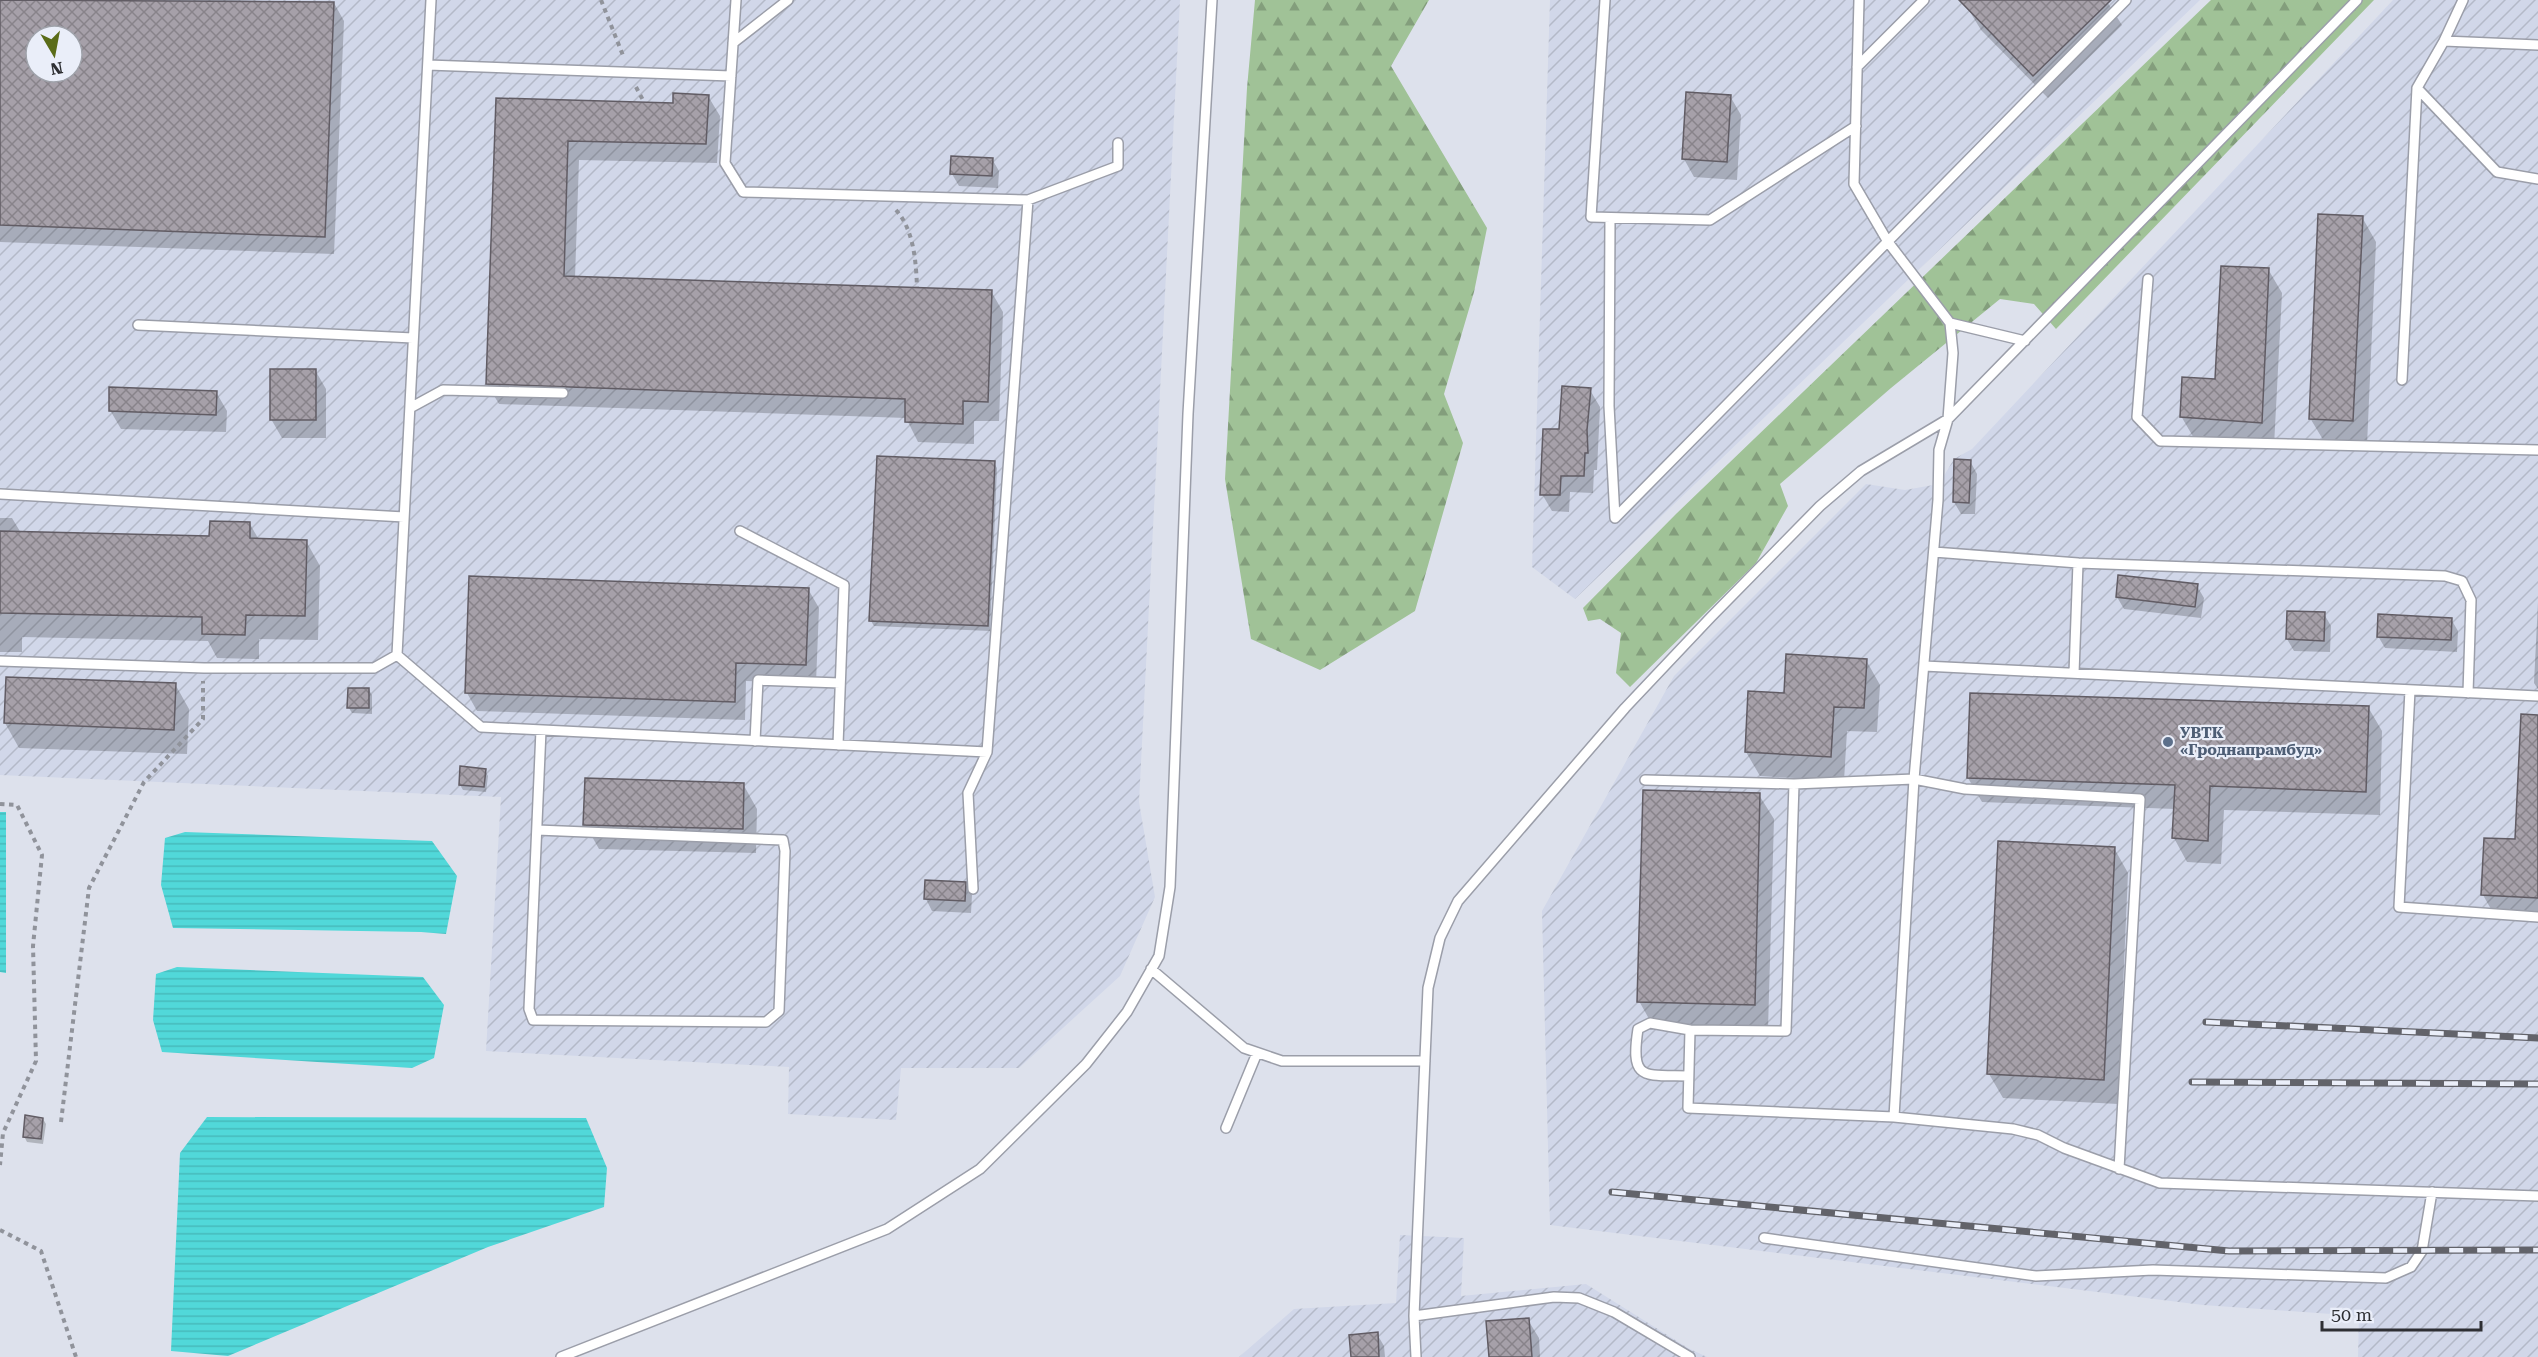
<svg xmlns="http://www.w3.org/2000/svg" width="2538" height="1357" font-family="'Roboto Serif',serif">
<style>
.industrial{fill:url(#industrial-furrows);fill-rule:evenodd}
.forest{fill:url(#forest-firs)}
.water{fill:url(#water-rules)}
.shadow{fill:#0003;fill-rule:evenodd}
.building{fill:url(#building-cross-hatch);stroke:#615c64;stroke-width:1.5;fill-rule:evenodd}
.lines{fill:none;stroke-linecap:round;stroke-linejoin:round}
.service-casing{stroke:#9b9ea9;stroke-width:12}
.path{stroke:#90939b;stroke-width:4;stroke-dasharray:4.5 4.5;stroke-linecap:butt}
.service{stroke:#fff;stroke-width:9}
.rail-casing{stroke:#62636a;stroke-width:7}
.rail{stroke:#eaeef9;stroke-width:4.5;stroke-dasharray:14;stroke-linecap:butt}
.service-dot{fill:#5c6f8a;stroke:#eaeef9;stroke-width:2}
.labels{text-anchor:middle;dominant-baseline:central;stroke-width:4.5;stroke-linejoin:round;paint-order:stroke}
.service-label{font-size:15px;font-weight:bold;fill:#4e5e75;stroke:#eaeef9;text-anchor:start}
</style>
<defs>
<pattern id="industrial-furrows" width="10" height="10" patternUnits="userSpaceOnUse" patternTransform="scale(1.5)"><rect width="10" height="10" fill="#d1d7e9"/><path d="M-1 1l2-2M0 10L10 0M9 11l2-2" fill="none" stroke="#b4b9c8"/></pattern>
<pattern id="forest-firs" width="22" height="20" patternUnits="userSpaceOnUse" patternTransform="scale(1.5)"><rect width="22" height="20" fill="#a0c297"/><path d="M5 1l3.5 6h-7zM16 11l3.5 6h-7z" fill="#839e7c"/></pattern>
<pattern id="water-rules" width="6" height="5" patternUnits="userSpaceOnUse" patternTransform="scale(1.5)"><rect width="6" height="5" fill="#51d8d9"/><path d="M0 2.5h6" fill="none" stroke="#47babb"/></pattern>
<pattern id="building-cross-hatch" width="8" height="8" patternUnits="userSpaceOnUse" patternTransform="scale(1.5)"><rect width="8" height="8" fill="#a6a0a9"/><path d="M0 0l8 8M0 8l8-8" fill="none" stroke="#88838a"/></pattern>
</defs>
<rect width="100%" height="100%" fill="#dde1ec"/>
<path class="industrial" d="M0 0H1180L1139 802 1155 897 1120 976 1019 1068H901L896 1120 788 1114 789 1067 486 1051 501 797 0 775ZM36 36H72V72H36Z
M1550 0H2200L1575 599 1532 567Z
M2393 0H2538V1357H2358L2359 1316 2203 1305 1550 1225 1542 911 1674 676 1866 484 1905 490 1939 484 1954 459 1972 449Z
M1400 1235 1464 1238 1461 1296 1586 1284 1688 1348 1707 1357H1239L1294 1309 1396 1303Z"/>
<path class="forest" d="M1255 0H1429L1391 66 1487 228 1474 292 1444 394 1463 443 1415 611 1320 670 1251 639 1225 479 1247 88Z
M2211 0H2374L2056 329 2034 304 2000 299 1891 388 1780 484 1788 506 1756 563 1630 687 1616 673 1621 633 1600 619 1588 621 1583 608 1676 514Z"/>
<path class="water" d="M0 812H6V973L0 972Z
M185 832 432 841 457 876 446 934 421 932 173 928 161 885 165 838Z
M177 967 423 977 444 1005 434 1058 412 1068 162 1052 153 1020 156 974Z
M207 1117 586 1118 607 1168 604 1207 488 1247 228 1356 171 1351 180 1153Z"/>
<path class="shadow" d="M0 0H231L334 3 344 21 334 254 0 242ZM36 36H72V72H36Z
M1974 0H2106L2122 25 2048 98 1981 30 1967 7Z
M708 96 720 116 717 163 579 160 575 278 991 291 1003 312 999 421H974V444L918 442 906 418 499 404 487 384 497 100 674 104Z
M1730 96 1741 115 1737 180 1694 177 1684 159Z
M992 159 999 171 998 188 959 186 952 174Z
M2362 217 2376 242 2367 445 2325 443 2310 418Z
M2268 269 2282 293 2274 446 2195 440 2181 416 2217 381Z
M315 370 326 389V438H282L271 419Z
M1590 390 1600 407 1597 470H1594L1593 493 1570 492 1569 512 1552 511 1542 494 1560 431Z
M216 392 227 411 226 432 121 429 110 410Z
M1970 461 1977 474 1975 514H1961L1954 502Z
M994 463 997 468 990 631 874 626 871 621Z
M0 518H12L21 533 211 537 250 524 259 540 306 541 320 566 318 640 259 639V659L217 658 208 641 22 637V652H0Z
M2197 586 2204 598 2201 618 2124 609 2117 597Z
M808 589 819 608 816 683 746 681 745 720 477 711 467 693Z
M2538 602V689L2534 683Z
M2324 614 2331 626 2330 652 2294 651 2287 639Z
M2451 619 2458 631 2457 652 2385 648 2378 636Z
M1866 660 1880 685 1877 732 1847 731 1844 781 1760 776 1746 752 1785 694Z
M7 678 175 684 189 709 187 754 19 748 5 723Z
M369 690 372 695V714L352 713 349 708Z
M1971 694 2368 707 2382 731 2380 815 2224 810 2221 864 2187 862 2174 838 2175 809 1982 802 1968 778Z
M2538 717V920L2496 918 2483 895 2485 839 2516 841Z
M485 770 488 776 486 792 463 790 460 785Z
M743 784 757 809 756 853 599 849 585 824Z
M1759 795 1774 819 1768 1029 1653 1026 1639 1001Z
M2114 848 2128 873 2118 1104 2003 1098 1989 1074Z
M965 883 972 895 971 913 932 911 926 899Z
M43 1119 46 1124 43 1144 27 1142 24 1136Z
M1528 1320 1539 1338 1540 1357H1490Z
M1377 1334 1384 1346 1385 1357H1352Z"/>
<path class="building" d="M0 0 334 2 325 237 0 225ZM36 36H72V72H36Z
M1959 0H2111L2033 76Z
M1686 92 1731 95 1727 162 1682 159Z
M673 93 709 95 706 144 568 141 564 276 992 290 988 402 963 401V424L905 422V399L486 384 496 98 673 103Z
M951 156 993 158 992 176 950 174Z
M2318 214 2363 216 2353 421 2309 419Z
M2221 266 2269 268 2262 423 2180 417 2182 377 2215 379Z
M270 369H316V420H270Z
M1562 386 1591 388 1587 430 1588 453H1585L1584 476H1561L1560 495H1540L1543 429H1559Z
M109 387 217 391 216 415 109 411Z
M877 456 995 461 988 626 869 621Z
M1954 459 1971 460 1969 503 1953 502Z
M210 521 250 522V538L307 540 305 616 246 615 245 635 202 634V617L0 613V531L209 536Z
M2118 575 2198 584 2195 607 2116 597Z
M469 576 809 588 806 665 736 663 735 702 465 693Z
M2287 611 2325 612 2324 641 2286 639Z
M2378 614 2452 618 2451 640 2377 637Z
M1786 654 1867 659 1864 708 1834 707 1831 757 1745 752 1748 691 1784 693Z
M6 677 176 683 174 730 4 723Z
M348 688H369V708H347Z
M1970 693 2369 706 2366 792 2210 786 2208 841 2172 838 2175 785 1967 778Z
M2521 714 2538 715V898L2481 895 2484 838 2515 839Z
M460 766 486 769 484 787 459 785Z
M585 778 744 783 743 829 583 825Z
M1643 790 1760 793 1755 1005 1637 1002Z
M1998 841 2115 847 2104 1080 1987 1074Z
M925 880 966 882 965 901 924 899Z
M25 1115 43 1118 41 1139 23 1137Z
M1529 1318 1532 1357H1489L1486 1321Z
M1378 1332 1379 1357H1351L1349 1335Z"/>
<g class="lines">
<defs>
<path id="service" d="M431 0 397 655 481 727 987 752 1028 200 743 192 725 163 736 0
M1605 0 1591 217 1710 220 1856 126
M1859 0 1854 184 1888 242 1950 323 1953 353 1948 419 1939 450 1938 500 1914 779 1894 1117 2013 1129 2038 1135 2064 1148 2160 1183 2538 1196
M2463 0 2444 41 2417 88 2497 172 2538 179
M2444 41 2538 45
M733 43 788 0
M428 65 731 76
M1857 67 1924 0
M1028 200 1118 166V143
M1610 218 1609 406 1615 518
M2148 279 2137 417 2160 441 2538 450
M1950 323 2025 341
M138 325 413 338
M2402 380 2417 88
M410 408 443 390 563 393
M0 494 404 517
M1615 518 2126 0
M740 531 844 585 838 745
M1934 552 2078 563 2074 673
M2078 563 2445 576 2462 581 2471 600 2468 693
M0 661 204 668H374L397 655
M1924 666 2538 696
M2410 690 2399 907 2538 917
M755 741 758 680 840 683
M1645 780 1794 784 1914 779 1965 789 2140 799 2119 1169
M1794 784 1786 1031 1690 1030 1688 1108 1894 1117
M537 830 783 840 785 851 779 1011 766 1022 533 1020 529 1009 541 730
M973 889 968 793 987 752
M1151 969 1244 1048 1282 1061H1425
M1688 1076C1643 1075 1630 1081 1638 1029L1650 1023 1690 1030
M1226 1128 1257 1053
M1764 1238 2036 1276 2153 1270 2386 1278 2411 1267 2422 1251 2432 1192
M1414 1316 1554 1297 1579 1298 1614 1312 1690 1357
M561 1357 887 1229 980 1169 1086 1064 1127 1012 1159 956 1170 887 1188 414 1212 0
M1416 1357 1414 1316 1428 988 1440 938 1458 901 1625 708 1711 617 1820 506 1861 471 1948 419 2357 0"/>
</defs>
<use href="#service" class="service-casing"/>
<path class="path" d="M601 0 624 58
M636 87 644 102
M896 210C914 230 916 262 917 287
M0 804 17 805 42 855 33 946 36 1061 3 1133 0 1165
M61 1122 89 888 144 782 203 719V681
M0 1230 41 1251 76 1357"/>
<use href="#service" class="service"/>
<defs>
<path id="rail" d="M2206 1022 2538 1038
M2192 1082 2538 1084
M1612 1192 2229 1251 2538 1250"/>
</defs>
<use href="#rail" class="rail-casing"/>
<use href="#rail" class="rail"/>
</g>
<circle class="service-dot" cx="2168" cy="742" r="6"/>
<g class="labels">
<g class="service-label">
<text x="2180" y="733">УВТК<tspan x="2180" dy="17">«Гроднапрамбуд»</tspan></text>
</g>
</g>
<g transform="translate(54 54) rotate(170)"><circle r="28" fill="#eaeef9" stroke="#9fa2aa" stroke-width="1.5"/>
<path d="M0-4.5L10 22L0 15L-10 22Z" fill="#5a6c18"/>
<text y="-9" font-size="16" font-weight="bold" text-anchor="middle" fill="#2e2f33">N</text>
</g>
<path d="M2322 1321v9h159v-9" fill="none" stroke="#2e2f33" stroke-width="3"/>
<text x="2331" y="1321" font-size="18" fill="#2e2f33" stroke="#eaeef9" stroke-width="4.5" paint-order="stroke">50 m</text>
</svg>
